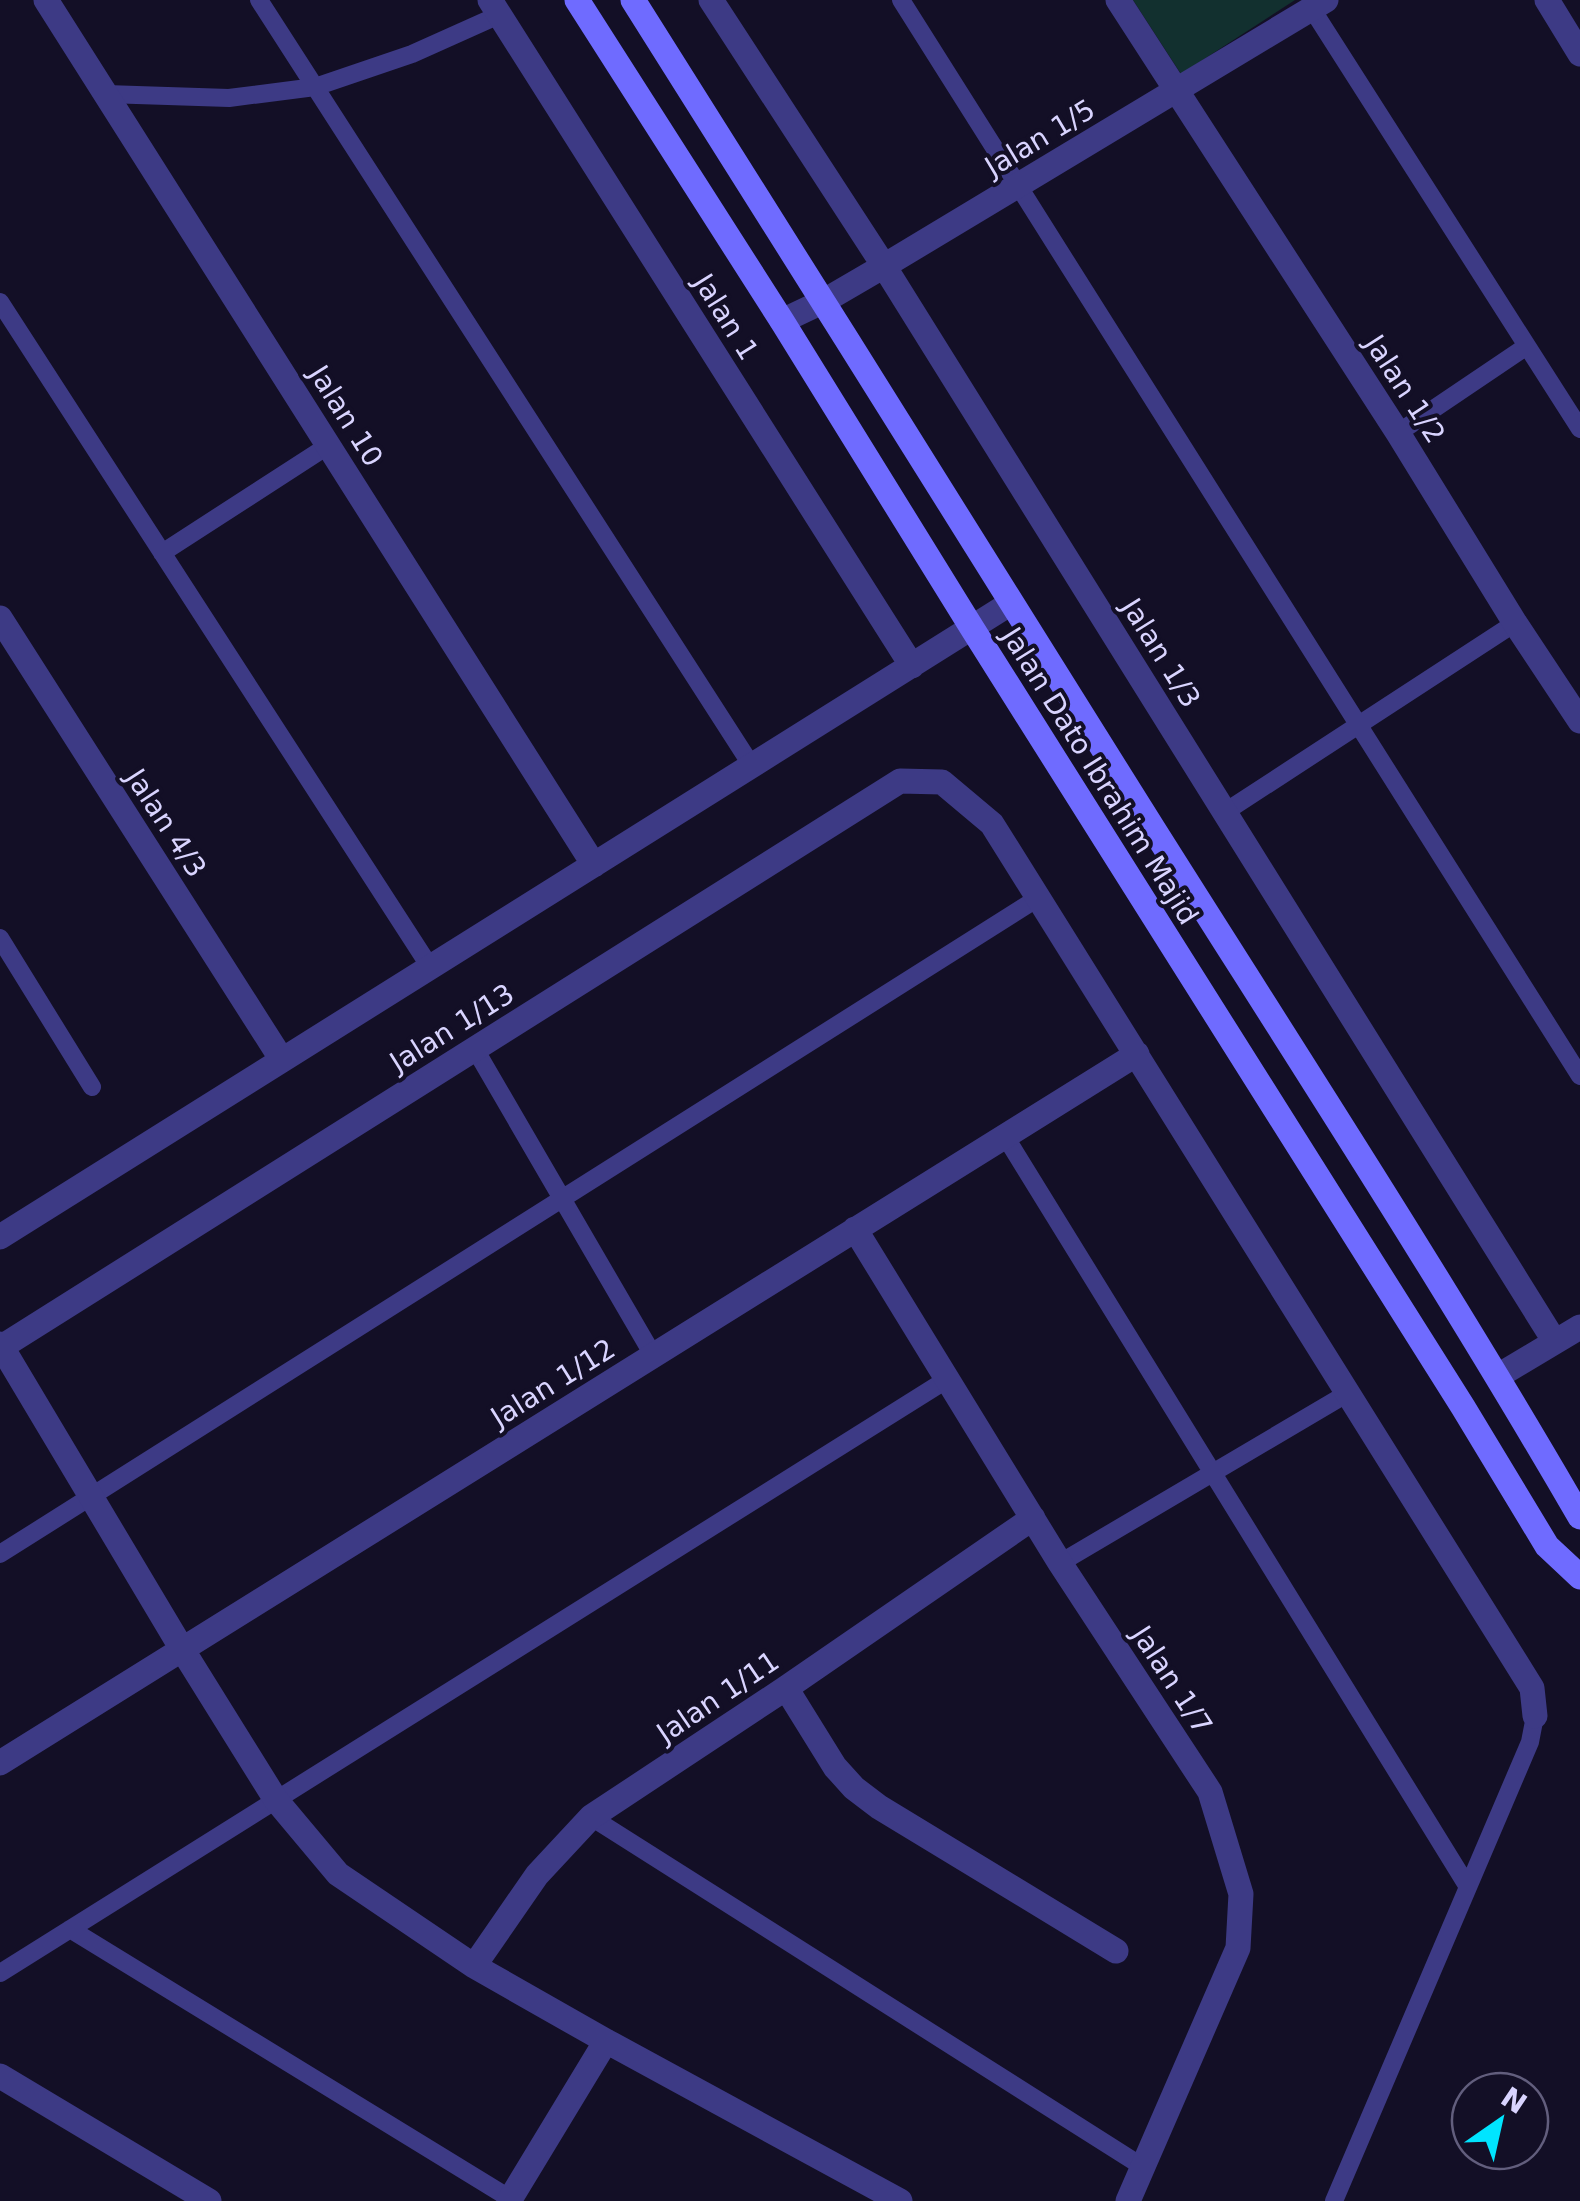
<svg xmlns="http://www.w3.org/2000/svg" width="1580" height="2201" font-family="'DejaVu Sans',sans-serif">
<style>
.green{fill:#12302f}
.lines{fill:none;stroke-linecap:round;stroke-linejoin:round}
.lane{stroke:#3d3a85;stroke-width:18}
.street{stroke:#3d3a85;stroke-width:25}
.secondary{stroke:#6f6bff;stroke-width:25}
.labels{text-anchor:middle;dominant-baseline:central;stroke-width:8;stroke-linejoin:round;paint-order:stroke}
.street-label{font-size:28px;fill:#d9d4ff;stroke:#130f26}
</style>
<rect width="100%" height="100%" fill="#130f26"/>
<path class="green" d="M1133 0H1295L1181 74Z"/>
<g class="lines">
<path class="lane" d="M259 0 752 766
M901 0 1580 1076
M1312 9 1580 429
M106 94 229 98 315 87 412 54 499 15
M0 302 430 967
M1398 433 1527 346
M162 553 329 445
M1225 812 1515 623
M0 938 92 1087
M475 1049 653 1355
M1005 1136 1468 1887
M0 1554 1038 898
M1060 1563 1348 1393
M591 1817 1143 2167
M70 1929 514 2201
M0 1973 946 1380
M1334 2201 1530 1742 1535 1716"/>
<path class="street" d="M46 0 594 865
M490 0 912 666
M711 0 884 266 1555 1342
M1118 0 1398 433 1515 623 1580 721
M1547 0 1580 54
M782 321 824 301 884 266 1326 0
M0 618 282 1060
M855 1229 1060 1563 1210 1792 1241 1894 1238 1948 1128 2201
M0 1237 1011 603
M0 1344 182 1649 276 1800 338 1874 474 1966 606 2041 900 2201
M0 1348 900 781 942 782 992 824 1532 1688 1535 1716
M1498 1376 1580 1327
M786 1688 835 1767 854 1788 879 1807 1116 1951
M0 1763 1137 1054
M474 1966 537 1875 591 1817 786 1688 1033 1518
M0 2076 209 2201
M509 2201 606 2041"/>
<path class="secondary" d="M577 0 782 321 972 628 1463 1407 1547 1546 1580 1577
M633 0C808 276 980 553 1154 830 1298 1058 1445 1284 1580 1517"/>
</g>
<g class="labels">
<g class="street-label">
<text transform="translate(1040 138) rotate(-31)">Jalan 1/5</text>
<text transform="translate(726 317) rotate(58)">Jalan 1</text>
<text transform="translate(1405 389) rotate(57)">Jalan 1/2</text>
<text transform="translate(346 416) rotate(58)">Jalan 10</text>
<text transform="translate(1161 653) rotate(58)">Jalan 1/3</text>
<text transform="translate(1100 776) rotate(58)">Jalan Dato Ibrahim Majid</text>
<text transform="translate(166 823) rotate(57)">Jalan 4/3</text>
<text transform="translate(452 1028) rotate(-32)">Jalan 1/13</text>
<text transform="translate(553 1383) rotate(-32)">Jalan 1/12</text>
<text transform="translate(1172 1680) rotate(57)">Jalan 1/7</text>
<text transform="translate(718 1697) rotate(-34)">Jalan 1/11</text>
</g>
</g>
<g transform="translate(1500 2121) rotate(34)"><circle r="48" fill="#130f26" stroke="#625e7d" stroke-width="2.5"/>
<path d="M0-8L18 38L0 25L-18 38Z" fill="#00e5ff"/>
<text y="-15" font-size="28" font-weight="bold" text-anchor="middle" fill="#d9d4ff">N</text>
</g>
</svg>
